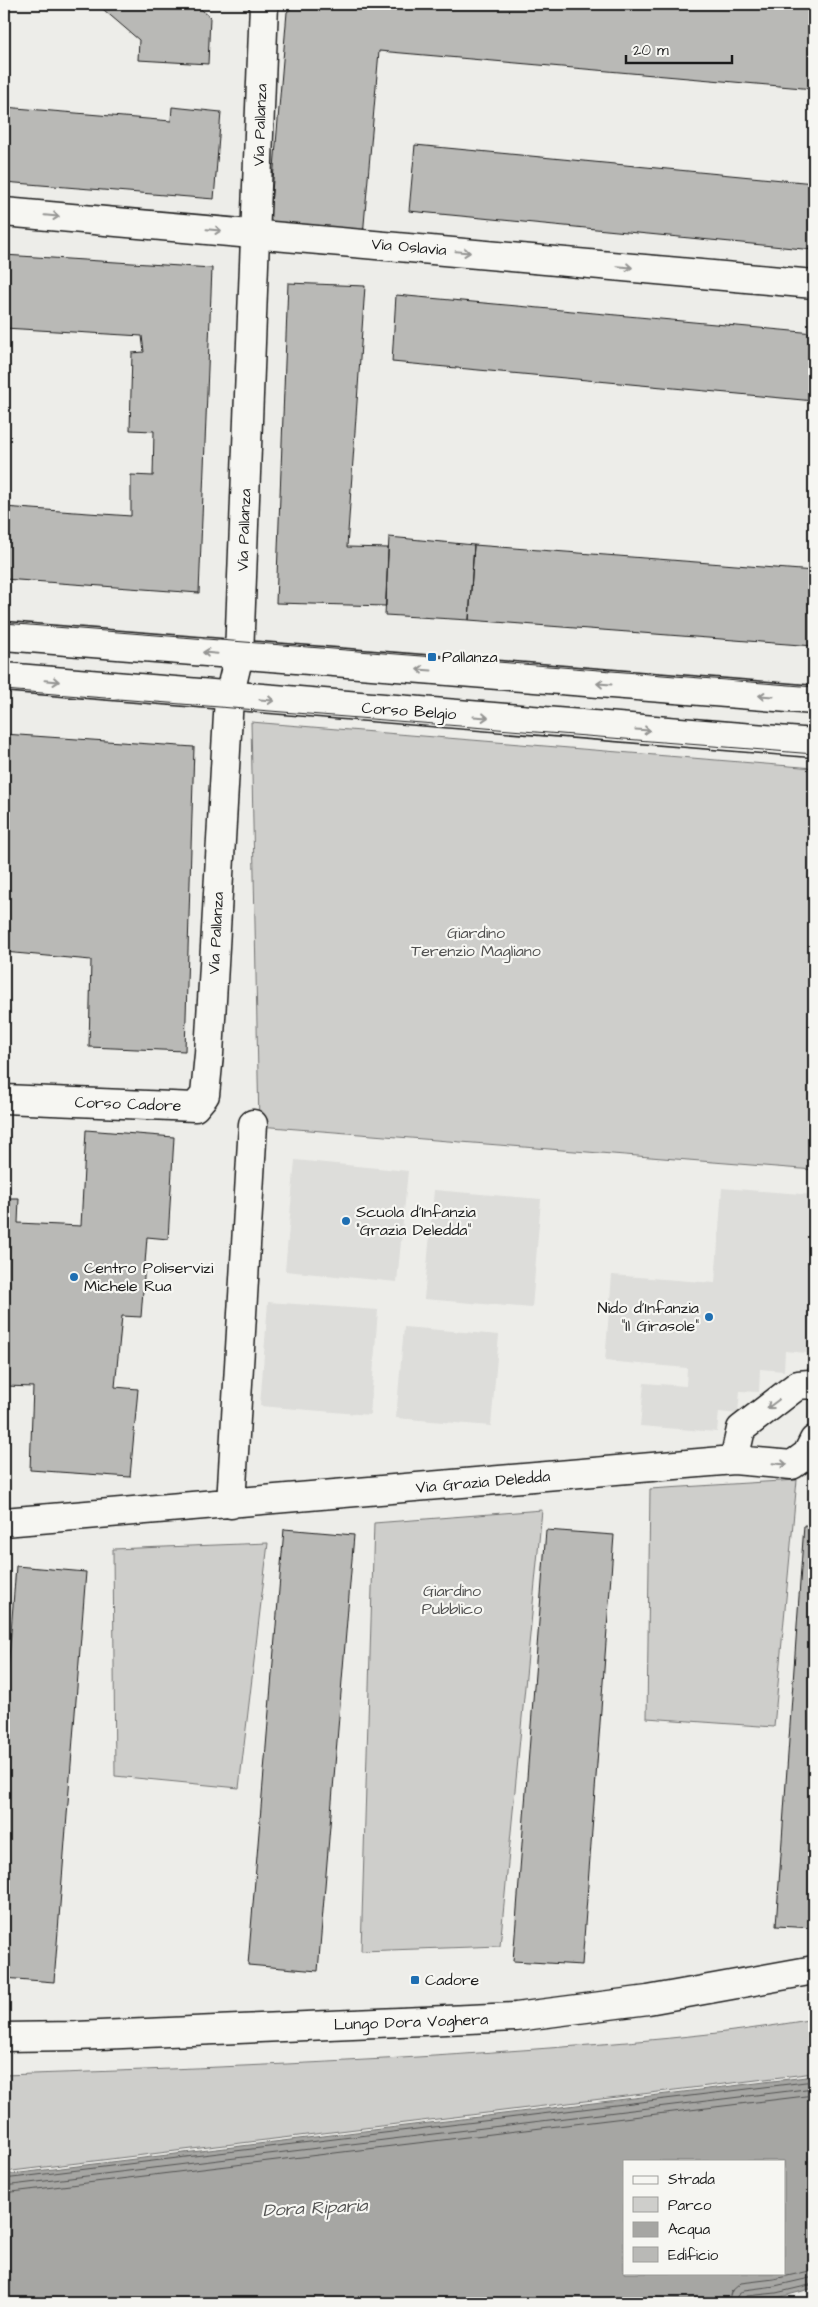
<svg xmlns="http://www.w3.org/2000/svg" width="818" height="2307" font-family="'Architects Daughter',sans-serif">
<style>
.built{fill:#ddddda}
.green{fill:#cececb;stroke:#757574}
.water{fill:#a6a6a3;stroke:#6f6f6d;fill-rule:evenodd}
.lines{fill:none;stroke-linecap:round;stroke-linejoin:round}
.shore{stroke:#535352;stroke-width:1}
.building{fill:#b9b9b6;stroke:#1c1c1c}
.street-casing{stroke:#1c1c1c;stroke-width:31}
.secondary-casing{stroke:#1c1c1c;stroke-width:31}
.street{stroke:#f6f6f2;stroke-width:28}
.secondary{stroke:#f6f6f2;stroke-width:28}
.tram{stroke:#1c1c1c;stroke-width:1}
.oneway{stroke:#949492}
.poi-dot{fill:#1f6fb2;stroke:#f6f6f2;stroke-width:2}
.labels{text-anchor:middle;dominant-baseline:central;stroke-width:4.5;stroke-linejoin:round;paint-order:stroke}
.street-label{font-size:16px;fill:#1c1c1c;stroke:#f6f6f2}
.poi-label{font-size:16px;fill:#1c1c1c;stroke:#f6f6f2;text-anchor:start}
.park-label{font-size:16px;fill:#515151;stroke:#f6f6f2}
.water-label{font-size:18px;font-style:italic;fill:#535352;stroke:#f6f6f2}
</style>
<rect width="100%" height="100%" fill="#edede9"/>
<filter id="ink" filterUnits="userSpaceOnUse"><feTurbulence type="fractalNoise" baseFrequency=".02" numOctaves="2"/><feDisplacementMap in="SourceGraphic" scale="10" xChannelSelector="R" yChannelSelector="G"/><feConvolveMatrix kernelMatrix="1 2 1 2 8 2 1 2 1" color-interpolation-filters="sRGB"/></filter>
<g filter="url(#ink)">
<path class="built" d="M295 1160 408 1171 397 1282 285 1271Z
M722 1188 814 1195V1262L807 1353 785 1351 784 1371 760 1369 759 1392 740 1391 738 1414 719 1412 717 1432 640 1426 644 1383 686 1386 687 1368 605 1361 612 1275 715 1283Z
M434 1190 541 1199 532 1308 424 1299Z
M268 1302 378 1310 370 1415 260 1406Z
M404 1327 499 1335 491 1426 396 1418Z"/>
<path class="green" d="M251 722 814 768V1170L259 1126Z
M797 1480 774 1727 647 1718 650 1489Z
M542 1510 500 1946 361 1951 374 1523Z
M268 1543 239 1788 115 1776 113 1549Z
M814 2019V2073L4 2172V2075C177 2069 349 2063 522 2050 619 2043 718 2036 814 2019Z"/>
<path class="water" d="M814 2076V2288L777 2298 726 2303H4V2175ZM624 2161H784V2273H624Z"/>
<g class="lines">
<path class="shore" d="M4 2179 814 2081
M4 2186 814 2088
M4 2193 814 2095
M728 2303 731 2292 741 2283 774 2279 814 2270
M736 2303 737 2296 744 2290 775 2286 814 2277
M742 2303 743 2299 747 2296 776 2293 814 2284"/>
</g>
<path class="building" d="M97 4H195L210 17 208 64 138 60 139 40Z
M296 4H814V89L379 51 363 236 269 228 287 12Z
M4 107 171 121 172 107 221 112 214 199 4 182Z
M415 145 814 183V250L409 211Z
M4 255 212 268 199 593 4 579V507L131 516V475L153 476 154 431 130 430 132 353 144 352 142 336 4 328Z
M288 283 365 286 347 547 388 548 386 606 276 603Z
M396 295 814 333V401L392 362Z
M389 537 474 545 469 620 385 615Z
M474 545 814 571V646L469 620Z
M4 734 194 747 185 1051 89 1047 91 960 4 952Z
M86 1130 174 1137 168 1239 147 1237 141 1317 122 1316 115 1387 138 1389 130 1477 30 1470 33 1387 6 1386 4 1409V1198H19L18 1223 81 1226Z
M804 1525 814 1526V1928L776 1926Z
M284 1529 354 1535 318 1971 248 1965Z
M546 1530 614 1535 582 1965 513 1961Z
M16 1566 86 1572 54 1982 4 1978V1723Z"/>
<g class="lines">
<defs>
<path id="street" d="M4 212 814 284
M4 1099 195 1107 205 1095 209 1054 229 697 239 655 264 4
M734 1460 741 1429 798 1385 810 1384 814 1386
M231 1504 253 1124
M4 1522 734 1460 792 1465 807 1454 814 1440"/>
<path id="secondary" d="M4 636 814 700
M4 677 814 743
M4 2037 76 2036 516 2017 648 2000 814 1970"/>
</defs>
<use href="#street" class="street-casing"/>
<use href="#secondary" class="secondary-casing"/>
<use href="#street" class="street"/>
<use href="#secondary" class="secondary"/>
<path class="tram" d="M4 623 814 687
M4 690 814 754"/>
</g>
<defs><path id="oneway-shaft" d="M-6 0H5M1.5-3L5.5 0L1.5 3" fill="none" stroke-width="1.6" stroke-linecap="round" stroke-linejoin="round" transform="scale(1.25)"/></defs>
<g class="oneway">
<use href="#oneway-shaft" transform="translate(52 216) rotate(5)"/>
<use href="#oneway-shaft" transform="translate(214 230) rotate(5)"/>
<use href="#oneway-shaft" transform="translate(463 252) rotate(5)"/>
<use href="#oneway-shaft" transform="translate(625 267) rotate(5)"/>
<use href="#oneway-shaft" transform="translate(210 653) rotate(-175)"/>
<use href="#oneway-shaft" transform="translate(424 670) rotate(-176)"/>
<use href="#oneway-shaft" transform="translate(52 681) rotate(5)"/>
<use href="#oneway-shaft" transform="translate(604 684) rotate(-176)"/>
<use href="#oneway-shaft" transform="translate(766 696) rotate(-176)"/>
<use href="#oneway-shaft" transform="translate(267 700) rotate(4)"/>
<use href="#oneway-shaft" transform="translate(481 717) rotate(4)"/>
<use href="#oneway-shaft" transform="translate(643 730) rotate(4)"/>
<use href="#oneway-shaft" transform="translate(773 1404) rotate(143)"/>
<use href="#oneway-shaft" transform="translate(780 1464) rotate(5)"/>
</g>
</g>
<g class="poi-dot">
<rect x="427" y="652" width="10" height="10" rx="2.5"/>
<circle cx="346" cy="1221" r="5"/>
<circle cx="74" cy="1277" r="5"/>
<circle cx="709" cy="1317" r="5"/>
<rect x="410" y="1975" width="10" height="10" rx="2.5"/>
</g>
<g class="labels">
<g class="street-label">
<text transform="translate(260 125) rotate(-88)">Via Pallanza</text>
<text transform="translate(409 247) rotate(5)">Via Oslavia</text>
<text transform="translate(244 530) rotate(-88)">Via Pallanza</text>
<text transform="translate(409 711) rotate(4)">Corso Belgio</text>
<text transform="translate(216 933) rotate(-87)">Via Pallanza</text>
<text transform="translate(128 1104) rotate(2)">Corso Cadore</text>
<text transform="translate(483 1482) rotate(-5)">Via Grazia Deledda</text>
<text transform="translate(411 2022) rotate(-2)">Lungo Dora Voghera</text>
</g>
<g class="poi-label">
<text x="442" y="657">Pallanza</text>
<text x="356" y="1212">Scuola d'Infanzia<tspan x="356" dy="18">"Grazia Deledda"</tspan></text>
<text x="84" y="1268">Centro Poliservizi<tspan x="84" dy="18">Michele Rua</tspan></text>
<text x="699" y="1308" text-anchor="end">Nido d’Infanzia<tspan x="699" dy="18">"Il Girasole"</tspan></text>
<text x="425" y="1980">Cadore</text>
</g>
<g class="park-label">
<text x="476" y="933">Giardino<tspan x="476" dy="18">Terenzio Magliano</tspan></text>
<text x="452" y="1591">Giardino<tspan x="452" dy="18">Pubblico</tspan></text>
</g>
<g class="water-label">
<text transform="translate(315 2208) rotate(-3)">Dora Riparia</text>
</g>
</g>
<rect width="818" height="2307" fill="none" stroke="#f6f6f2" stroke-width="20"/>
<rect x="10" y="10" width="798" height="2287" fill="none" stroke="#1c1c1c" stroke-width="2" filter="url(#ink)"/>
<rect x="623" y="2160" width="162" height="115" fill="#f6f6f2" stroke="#9f9f9c"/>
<rect x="633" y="2176" width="25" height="8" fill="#f6f6f2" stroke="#9f9f9c"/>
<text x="668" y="2184" font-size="15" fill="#1c1c1c">Strada</text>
<rect x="633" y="2197" width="25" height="15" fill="#cececb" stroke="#9f9f9c"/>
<text x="668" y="2210" font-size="15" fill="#1c1c1c">Parco</text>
<rect x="633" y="2222" width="25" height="15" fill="#a6a6a3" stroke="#9f9f9c"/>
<text x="668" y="2234" font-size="15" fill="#1c1c1c">Acqua</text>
<rect x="633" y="2247" width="25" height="15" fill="#b9b9b6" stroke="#9f9f9c"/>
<text x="668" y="2260" font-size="15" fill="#1c1c1c">Edificio</text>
<path d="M626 55v8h106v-8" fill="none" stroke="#1c1c1c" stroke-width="2.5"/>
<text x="633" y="55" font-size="15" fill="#1c1c1c" stroke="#f6f6f2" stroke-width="4" paint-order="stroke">20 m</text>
</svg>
